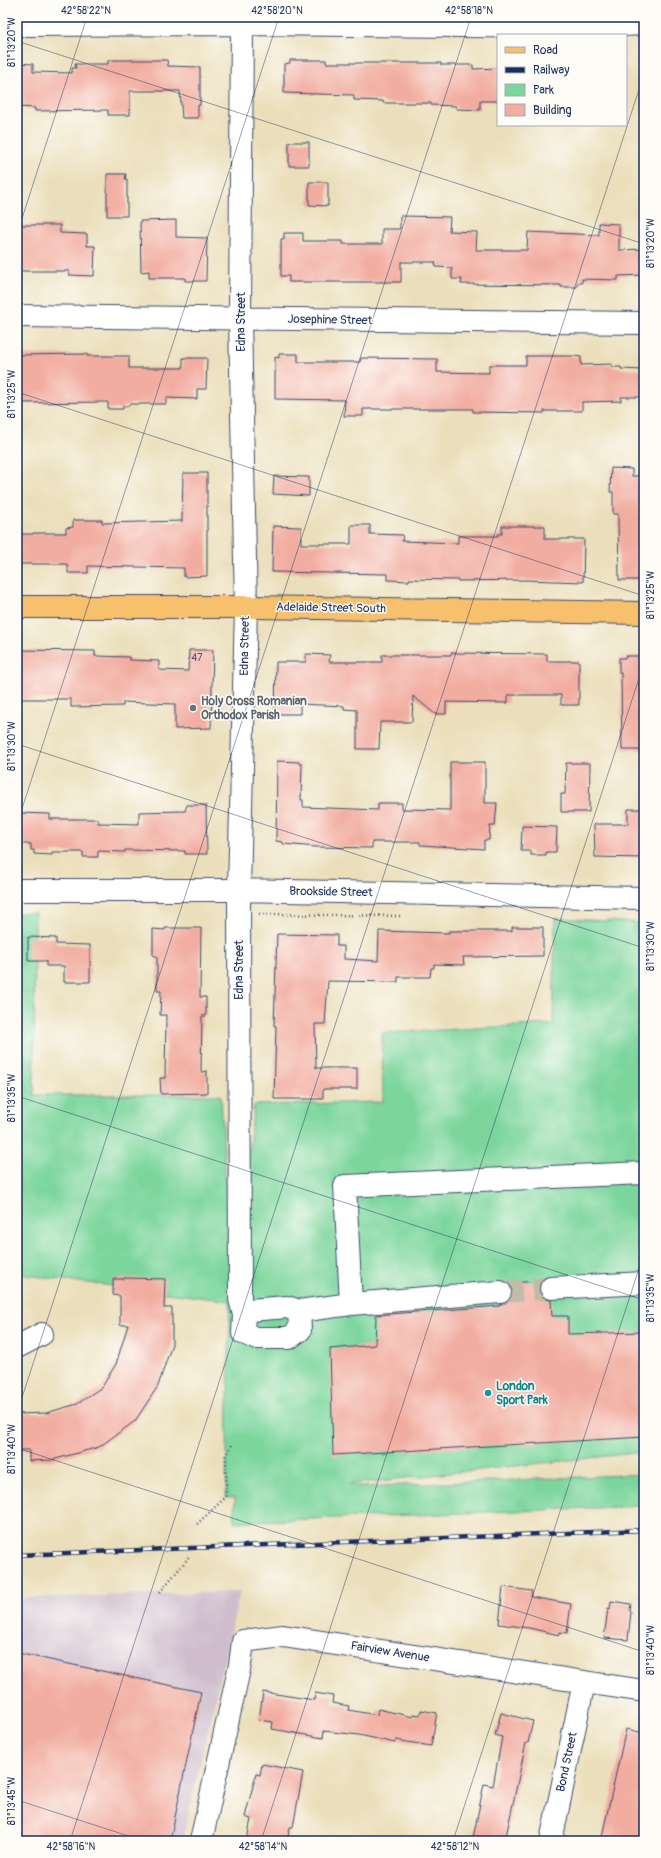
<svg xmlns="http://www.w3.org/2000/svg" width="661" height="1858" font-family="Pangolin,sans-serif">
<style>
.industrial{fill:#cfbdce}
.green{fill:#7cd69c;stroke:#4c827d}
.building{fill:#f2ada1}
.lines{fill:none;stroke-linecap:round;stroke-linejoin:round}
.minor-tunnel{stroke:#c1bca8;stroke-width:22;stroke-dasharray:22 11;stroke-linecap:butt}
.minor-casing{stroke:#3a496c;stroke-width:24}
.major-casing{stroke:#3a496c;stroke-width:24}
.path{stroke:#3a496c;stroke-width:2.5;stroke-dasharray:1 3;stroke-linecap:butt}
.minor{stroke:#fff;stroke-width:22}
.major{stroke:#f7c06c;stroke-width:22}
.rail-casing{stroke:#1b2f5e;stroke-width:4.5}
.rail{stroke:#fdfcf7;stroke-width:3;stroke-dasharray:9;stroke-linecap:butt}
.ticks{fill:none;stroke:#1b2f5e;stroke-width:1;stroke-opacity:0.45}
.worship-dot{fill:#6b7280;stroke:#fdfcf7;stroke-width:1.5}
.culture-dot{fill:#0f9aa8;stroke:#fdfcf7;stroke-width:1.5}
.labels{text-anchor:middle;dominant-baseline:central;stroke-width:3;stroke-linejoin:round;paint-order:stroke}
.number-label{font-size:10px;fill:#514e6f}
.street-label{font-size:12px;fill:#1b2f5e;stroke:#fdfcf7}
.worship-label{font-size:12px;font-weight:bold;fill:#5b616d;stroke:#fdfcf7;text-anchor:start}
.culture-label{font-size:12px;font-weight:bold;fill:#0d838f;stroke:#fdfcf7;text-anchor:start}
.neatline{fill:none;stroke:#1b2f5e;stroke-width:1.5}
.ticks-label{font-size:10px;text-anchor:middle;fill:#1b2f5e}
</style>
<rect width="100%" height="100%" fill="#fdfcf7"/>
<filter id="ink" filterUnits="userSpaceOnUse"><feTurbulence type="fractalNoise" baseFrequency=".025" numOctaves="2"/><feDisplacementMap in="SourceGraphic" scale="8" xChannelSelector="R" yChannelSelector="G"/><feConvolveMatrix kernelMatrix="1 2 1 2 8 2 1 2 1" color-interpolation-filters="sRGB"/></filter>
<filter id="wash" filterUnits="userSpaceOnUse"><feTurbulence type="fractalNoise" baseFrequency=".012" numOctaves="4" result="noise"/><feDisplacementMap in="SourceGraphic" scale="16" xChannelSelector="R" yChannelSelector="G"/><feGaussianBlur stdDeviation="0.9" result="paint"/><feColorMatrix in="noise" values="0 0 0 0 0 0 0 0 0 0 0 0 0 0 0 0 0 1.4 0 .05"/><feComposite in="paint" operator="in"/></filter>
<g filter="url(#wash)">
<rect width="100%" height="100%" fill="#ebdfbb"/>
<path class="industrial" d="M240 1592 182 1841H17V1598Z"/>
<path class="green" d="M17 913H35L34 1095H221L231 1297 254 1105 383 1102 382 1033 553 1024 555 918 644 923V1452L350 1484 360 1487 644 1474V1506L234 1522 235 1497H226L230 1301 17 1274Z"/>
<g id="blocks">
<path class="building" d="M108 60H167L168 66 200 67V105H198V118H182L180 91H130V115H108V110L35 111V108L17 107V63L33 64V72L72 73V68H76L75 64H108Z
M290 60H326V63H441V65H473V69L498 68V101H480V110L456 109V106L431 105V103H383V101L354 100V95L284 93V64L290 63Z
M289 142H309V166H289Z
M107 174H126L125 179H127V216H107Z
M309 182H328V206L309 205Z
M400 216 450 217 449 231 477 232 476 250H527L528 232 599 235V223L619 224V250L644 249V275L618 276V280L582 279V283H577V287H561V285L461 284 462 279H452V268L436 267 435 262H401V282H289V276H281V239H284V233H303V241H343V244H382V229H400Z
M176 220V237L207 238 206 281H185V278H149V271L141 272 140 221Z
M17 225H60V233L87 234V246H95L94 276 69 275V271H17Z
M87 354V356H129V368H183V358H207L206 389H197V399L166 398V404H129V406H123V409H108V402L17 403V355Z
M279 354H298V362H360L361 358 437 359V372L489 373V365H526V356H574L581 357V365L612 364V367H621V369L644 370V397H621V401L582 402V411H544V413L473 412V409H363V416H344L345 400 275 399V357L279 358Z
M611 468 632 469V476H644V580H619L618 516V514H613V492H610Z
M183 473H207V576L184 577V568L88 566V573H68V565L66 564H17V534H33V533H66V528L73 527V520H102V523L182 521Z
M274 476 309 477V496L273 494Z
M351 525H370V534L403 535 402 541 458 543V536H498V534H502V526H545V539H584L583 582 524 580 458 581V580L409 579V581L388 580V574L272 572 273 526 301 527V544H351Z
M17 650 95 651V656L129 657V660L159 661V670L188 671 189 650H213L211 728 175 729V704L123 702V706L71 707V699H17Z
M451 653 547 654V661H579V705H561V695H508V703L446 702V714H435L413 696 412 722H380L379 749H357V710L344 709V706L300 704V714H275L276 662H306V654L330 655 329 662H382V655H451Z
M626 656H644V750H622L621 673H619V658H626Z
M277 761 299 762V764H302L301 800H303V807L378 810V803H402V809L450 810V762H485V803H497L495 826H490L489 840H484V849L420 845V842H372V848L316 847 283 844V842L276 841Z
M566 763H590L589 812H561V794H565Z
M187 805H206L207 854H185V851L125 850V852L98 851V857H83V852H52V855L34 854V850H31V844H17V813L50 814V819H98V823L139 824V812L185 811Z
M628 809H644V858L595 857 594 824H628Z
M522 826 557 827 556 852H546V855H531V851H521Z
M512 927H543V956L463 957 464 965 434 964V968H431L430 977H398V982L328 981 325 1024H315L316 1068H357V1089H323V1099H274L276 1026H274L277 934 337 935V946H344V959L378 961 379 931 449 933V931H512Z
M165 928H201L200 997H206V1016H202L201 1072 207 1071V1093L161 1094 160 1078H165L166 1015H160L161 991H157V956H153V929L165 930Z
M28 937 56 938V944L90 945V982H64V966H46V961H28Z
M124 1278 165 1279 164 1308H172V1344L158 1386 135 1421 99 1447 52 1460 29 1461V1450H17V1414L46 1413 77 1404 102 1387 116 1364 128 1325H120V1296L113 1295V1279H124Z
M541 1281 539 1289 541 1295 545 1299 551 1300 552 1316H568V1334L644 1332V1437L333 1455 330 1349 375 1345 376 1315 500 1306V1305L507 1302 511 1297 512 1291 508 1283Z
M503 1587 532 1591 531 1597 571 1604 567 1633 560 1632 559 1635 529 1628 499 1624Z
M611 1601 631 1604 630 1611H631L628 1640 604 1638 608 1608 610 1609Z
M17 1653 201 1692 170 1841H17Z
M263 1692 314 1700 315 1693 333 1696 332 1703 349 1706 348 1710 377 1715 378 1709 413 1717V1714L420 1715 421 1710 437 1713 431 1746 396 1740 395 1743 359 1735 324 1731 323 1738 272 1729 273 1722 259 1720Z
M501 1713 533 1721 528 1743H526L505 1841H485L473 1838 484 1784 493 1786 502 1737 495 1735Z
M626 1729 644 1733V1841H601Z
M262 1764 303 1772 293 1827H290L287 1841H257L247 1839 251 1819 245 1817 256 1774 260 1775Z"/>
</g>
</g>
<g filter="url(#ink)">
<use href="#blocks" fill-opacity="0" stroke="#3a496c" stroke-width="1"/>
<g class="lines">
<path class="minor-tunnel" d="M500 1292 551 1288"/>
<defs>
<path id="minor" d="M242 24 240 319 246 607 239 890 240 1299 244 1315
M17 25 242 24 580 27 644 24
M17 316 644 323
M17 890H239L644 898
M551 1288 644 1283
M500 1292 351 1304 345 1186 644 1173
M299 1311 300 1330 289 1338H255L243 1333 244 1315 250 1310 287 1307 299 1311 351 1304
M17 1347 42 1334
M201 1841 240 1665 243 1641 283 1636 644 1691
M551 1841 584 1682"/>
<path id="major" d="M17 607H246L644 613"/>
</defs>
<use href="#minor" class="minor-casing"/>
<use href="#major" class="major-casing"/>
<path class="path" d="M259 914 400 916
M197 1524 226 1497V1456L233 1443
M160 1592 189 1557"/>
<use href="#minor" class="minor"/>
<use href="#major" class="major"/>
<defs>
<path id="rail" d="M17 1555 644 1530"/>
</defs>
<use href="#rail" class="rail-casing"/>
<use href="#rail" class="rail"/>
</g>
</g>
<path class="ticks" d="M17 41 644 244M17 234 87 17M17 392 644 596M17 744 644 948M17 824 279 17M17 1096 644 1300M17 1413 471 17M17 1448 644 1652M17 1800 144 1841M70 1841 644 74M261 1841 644 663M453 1841 644 1253"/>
<circle class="worship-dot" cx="193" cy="708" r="4"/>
<circle class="culture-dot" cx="488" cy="1393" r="4"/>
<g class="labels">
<g class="number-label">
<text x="197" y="658">47</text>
</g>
<g class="street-label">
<text transform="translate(330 320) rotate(1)">Josephine Street</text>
<text transform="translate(241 322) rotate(-90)">Edna Street</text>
<text transform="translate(331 608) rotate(1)">Adelaide Street South</text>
<text transform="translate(245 646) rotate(-89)">Edna Street</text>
<text transform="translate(331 892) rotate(1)">Brookside Street</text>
<text transform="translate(239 970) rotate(-90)">Edna Street</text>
<text transform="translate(390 1652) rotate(9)">Fairview Avenue</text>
<text transform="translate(567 1762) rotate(-78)">Bond Street</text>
</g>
<g class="worship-label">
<text x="201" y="701">Holy Cross Romanian<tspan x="201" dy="14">Orthodox Parish</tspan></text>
</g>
<g class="culture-label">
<text x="496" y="1386">London<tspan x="496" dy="14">Sport Park</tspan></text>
</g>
</g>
<rect width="661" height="1858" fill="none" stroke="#fdfcf7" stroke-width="44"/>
<rect x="497" y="34" width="130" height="92" fill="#fdfcf7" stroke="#a3aaba"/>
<rect x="505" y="47" width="20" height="6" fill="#f7c06c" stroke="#a3aaba"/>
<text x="533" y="54" font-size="12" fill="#1b2f5e">Road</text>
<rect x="505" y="67" width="20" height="6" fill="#1b2f5e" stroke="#a3aaba"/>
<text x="533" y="74" font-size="12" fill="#1b2f5e">Railway</text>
<rect x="505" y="84" width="20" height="12" fill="#7cd69c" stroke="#a3aaba"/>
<text x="533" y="94" font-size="12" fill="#1b2f5e">Park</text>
<rect x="505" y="104" width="20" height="12" fill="#f2ada1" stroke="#a3aaba"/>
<text x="533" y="114" font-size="12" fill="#1b2f5e">Building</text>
<rect x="22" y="22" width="617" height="1814" class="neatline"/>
<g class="ticks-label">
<text x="86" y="14">42°58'22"N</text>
<text x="277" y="14">42°58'20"N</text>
<text x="469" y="14">42°58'18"N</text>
<text transform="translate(11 42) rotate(-90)" y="4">81°13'20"W</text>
<text transform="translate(650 243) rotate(-90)" y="4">81°13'20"W</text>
<text transform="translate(11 394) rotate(-90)" y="4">81°13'25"W</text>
<text transform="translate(650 595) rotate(-90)" y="4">81°13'25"W</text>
<text transform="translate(11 746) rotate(-90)" y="4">81°13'30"W</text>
<text transform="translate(650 946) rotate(-90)" y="4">81°13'30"W</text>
<text transform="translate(11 1098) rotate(-90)" y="4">81°13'35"W</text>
<text transform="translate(650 1298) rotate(-90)" y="4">81°13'35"W</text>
<text transform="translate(11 1449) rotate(-90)" y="4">81°13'40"W</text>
<text transform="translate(650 1650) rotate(-90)" y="4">81°13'40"W</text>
<text transform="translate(11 1801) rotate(-90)" y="4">81°13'45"W</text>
<text x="71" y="1850">42°58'16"N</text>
<text x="263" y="1850">42°58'14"N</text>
<text x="455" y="1850">42°58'12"N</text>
</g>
</svg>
